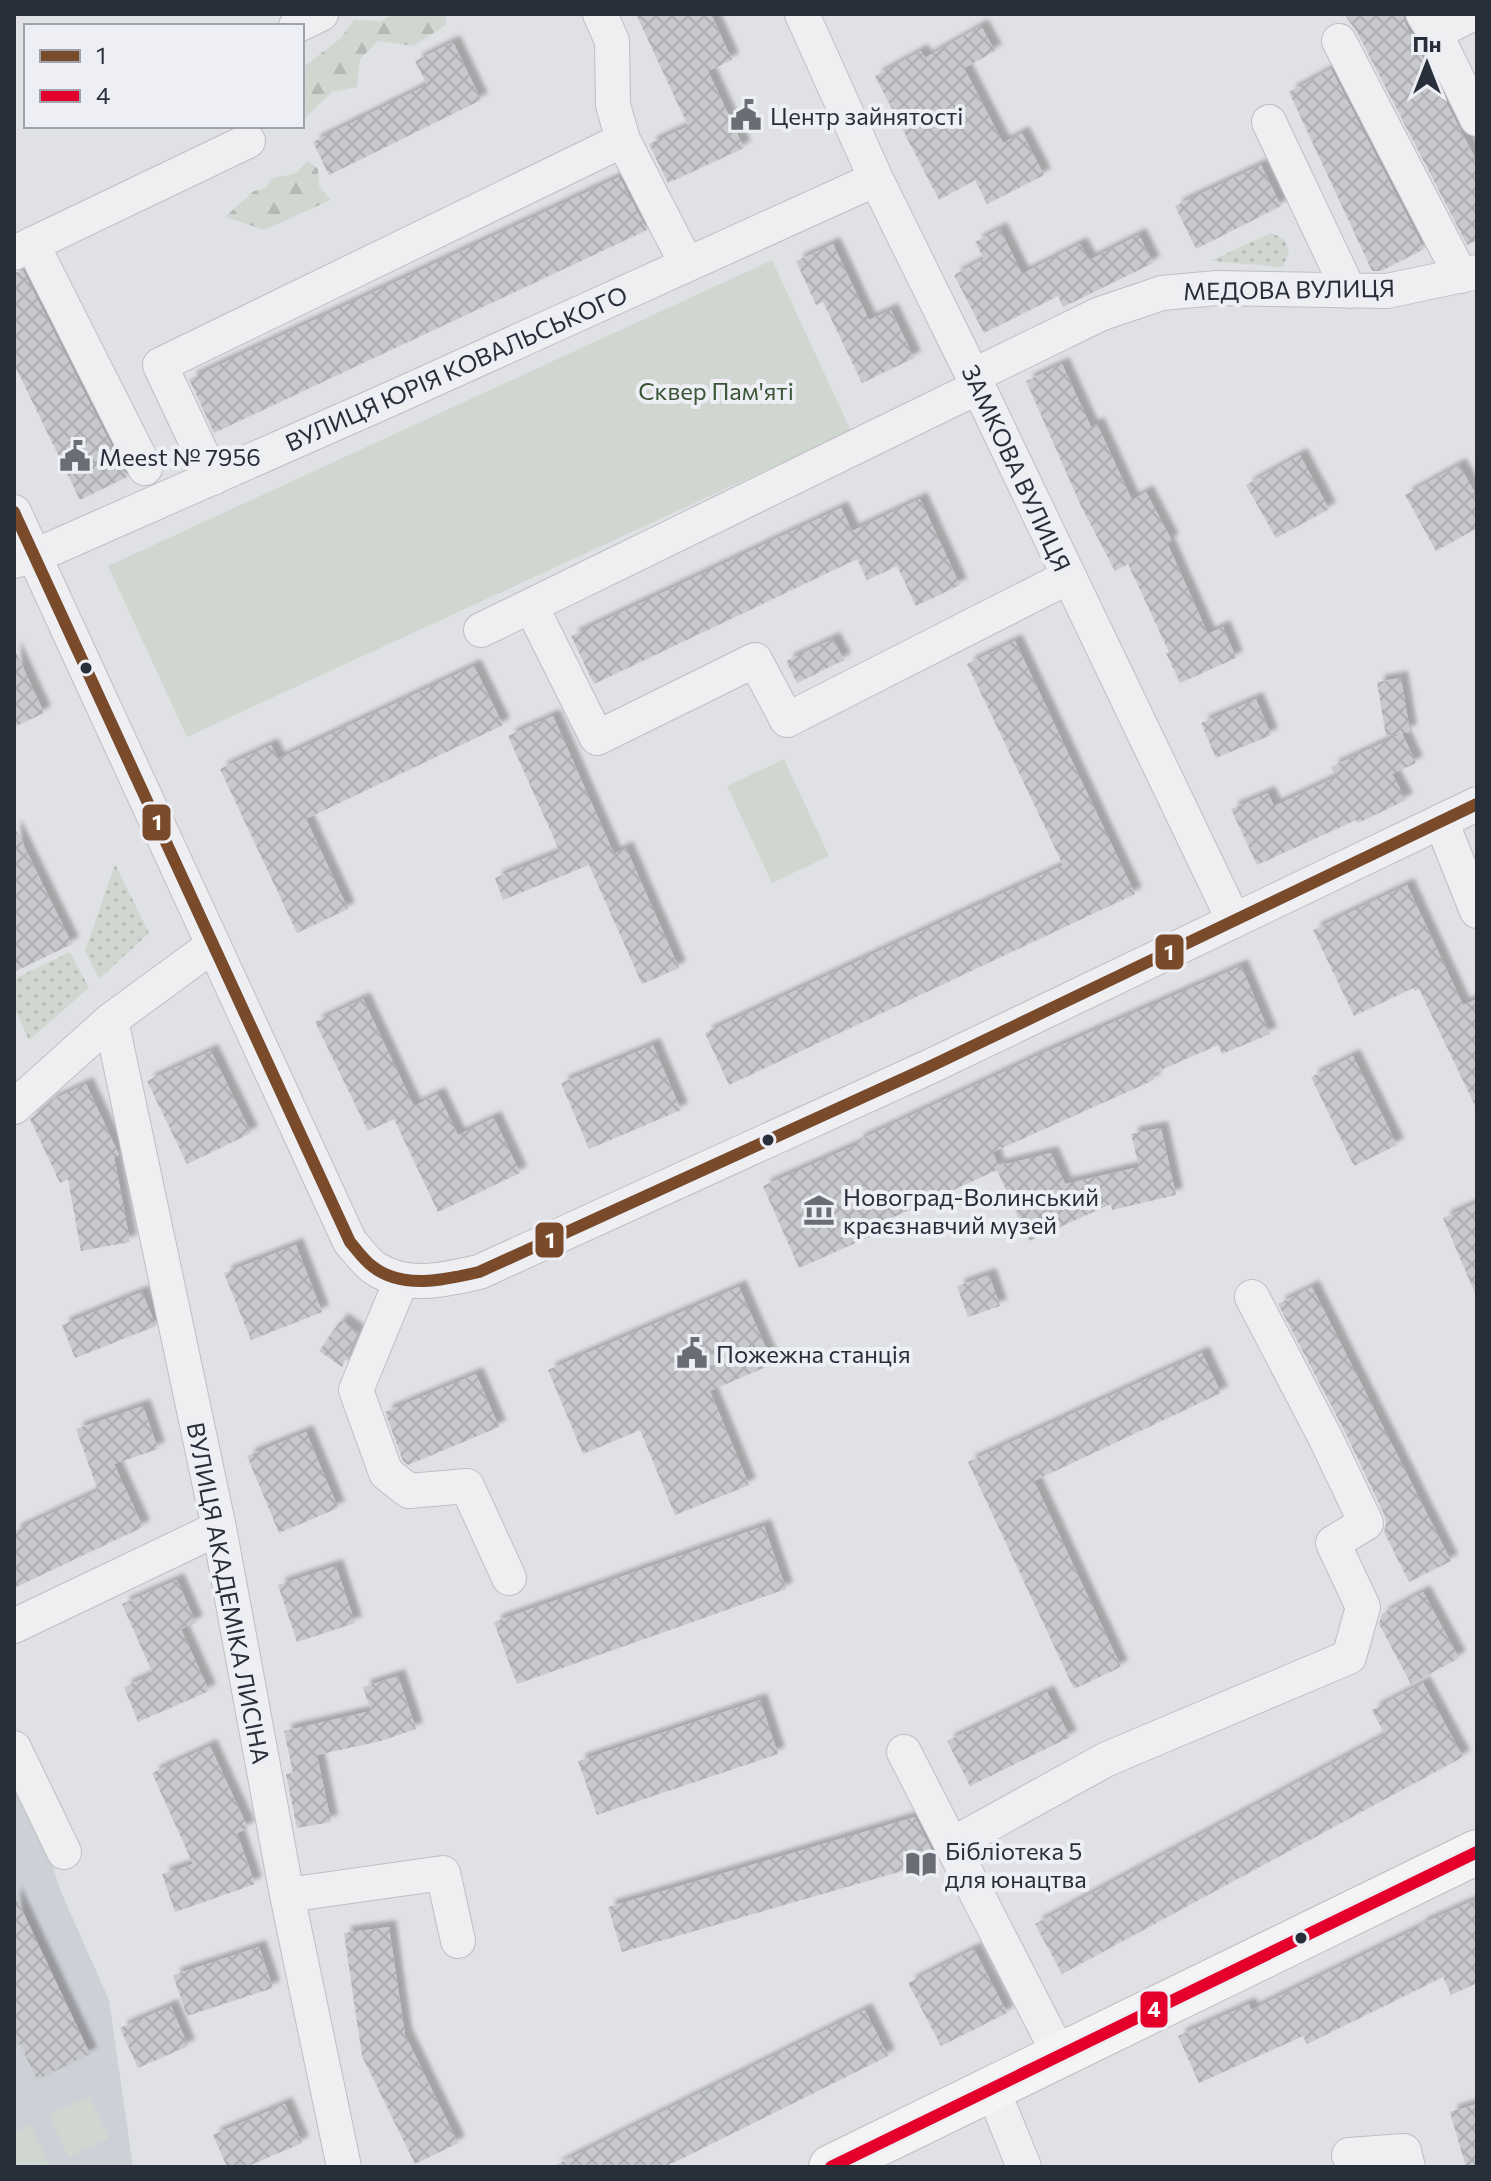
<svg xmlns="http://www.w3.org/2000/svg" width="1491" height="2181" font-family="Commissioner,sans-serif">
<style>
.built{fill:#ced0d7}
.grass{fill:url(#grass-dots)}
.forest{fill:url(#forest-firs)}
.park{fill:#d0d7d0}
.building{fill:url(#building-cross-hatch);filter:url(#shadow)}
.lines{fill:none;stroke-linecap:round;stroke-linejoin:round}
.minor-casing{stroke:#bebfc2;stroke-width:36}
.major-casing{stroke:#bcbec1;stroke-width:46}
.minor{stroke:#efeff1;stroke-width:34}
.major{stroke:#f4f4f5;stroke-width:44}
.bus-1-casing{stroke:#edeff4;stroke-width:18}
.bus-2-casing{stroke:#edeff4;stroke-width:18}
.bus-1{stroke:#7a4b2a;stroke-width:12}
.bus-2{stroke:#e4002b;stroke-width:12}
.bus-dot{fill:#292e3b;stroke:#edeff4;stroke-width:3}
.labels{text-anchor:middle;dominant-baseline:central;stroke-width:8;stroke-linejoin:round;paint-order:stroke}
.poi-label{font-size:24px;fill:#292e3b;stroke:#edeff4;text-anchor:start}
.street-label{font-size:24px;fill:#292e3b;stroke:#edeff4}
.park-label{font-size:24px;fill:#3b5537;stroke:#edeff4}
.line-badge{stroke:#edeff4;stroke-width:3}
.badge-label{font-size:22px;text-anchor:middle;font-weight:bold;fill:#fff}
</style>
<defs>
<pattern id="grass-dots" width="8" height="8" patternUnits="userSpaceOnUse" patternTransform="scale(2)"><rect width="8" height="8" fill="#d0d7d0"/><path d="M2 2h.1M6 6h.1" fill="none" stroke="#b3b9b4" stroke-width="1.8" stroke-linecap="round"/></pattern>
<pattern id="forest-firs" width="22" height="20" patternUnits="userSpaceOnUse" patternTransform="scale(2)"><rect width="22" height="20" fill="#d0d7d0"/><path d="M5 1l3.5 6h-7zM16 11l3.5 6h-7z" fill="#b3b9b4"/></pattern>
<pattern id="building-cross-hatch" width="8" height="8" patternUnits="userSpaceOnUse" patternTransform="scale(2)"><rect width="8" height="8" fill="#c8c9cc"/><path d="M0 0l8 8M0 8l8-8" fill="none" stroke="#acadb0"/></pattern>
<filter id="shadow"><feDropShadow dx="7" dy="-7" stdDeviation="2" flood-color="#0004"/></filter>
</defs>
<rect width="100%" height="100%" fill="#e0e1e4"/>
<path class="built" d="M14 1763 25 1783 61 1892 109 2000 133 2167H14Z"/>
<path class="grass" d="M1271 233 1284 239 1289 252 1283 267 1210 261Z
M115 864 149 933 99 979 85 951Z
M70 952 89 988 29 1040 14 1008V979Z"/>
<path class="forest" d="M394 14H446V25L413 46 378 41 360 59 357 87 332 92 305 118 302 112V68L341 38 354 20 381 21Z
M308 161 318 169 319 186 331 200 264 230 225 217 254 191 266 188 271 179 296 173Z"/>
<path class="park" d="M772 260 851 431 187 737 108 566Z
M784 759 829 856 772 883 727 786Z
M89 2096 109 2138 69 2157 49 2115Z
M30 2125 50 2166 49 2167H14V2132Z"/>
<path class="building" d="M636 14H711L732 60 708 71 744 148 668 183 649 144 688 126Z
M1344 14H1403L1406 25 1477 162V240L1467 245 1357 32Z
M981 26 995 51 964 68 1003 143 1022 133 1044 175 987 204 975 180 939 200 875 76 921 51 925 58Z
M453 42 481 100 329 175 313 142 427 85 415 61Z
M1331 69 1424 249 1381 271H1372L1289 92Z
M1261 165 1281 206 1196 249 1175 206Z
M619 177 647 230 214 433 189 379Z
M1000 229 1022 274 1080 244 1089 260 1139 235 1153 263 1063 307 1058 296 984 333 954 275 984 259 975 242Z
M833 244 869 320 891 310 914 358 862 383 823 302 816 305 796 261Z
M23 271 127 477 80 500 14 364V273Z
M1062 364 1091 427 1097 424 1132 500 1146 492 1172 541 1167 543 1208 634 1223 627 1236 658 1180 683 1166 653 1169 652 1128 564 1115 571 1081 506 1026 381Z
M1300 455 1329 509 1276 538 1246 485Z
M1459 465 1477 496V528L1436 551 1405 495Z
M920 499 960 585 916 606 897 566 867 580 857 559 594 684 571 636 841 508 852 531Z
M833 639 844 660 797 683 786 661Z
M1015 641 1135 894 729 1085 705 1033 1063 865 967 664Z
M14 648 44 713 14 727Z
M474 666 503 725 306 819 348 909 297 933 220 769 271 745 278 759Z
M1401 678 1410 732 1402 733 1416 763 1392 774 1406 800 1358 823 1356 820 1257 865 1231 809 1268 793 1274 806 1336 777 1331 767 1401 734 1386 736 1377 682Z
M1256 699 1271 735 1216 758 1201 723Z
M553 716 614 854 626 848 679 968 642 984 589 865 503 900 495 878 560 852 508 736Z
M14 826 72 944 14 972Z
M1407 885 1463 1005 1477 999V1110L1419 989 1415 991 1413 988 1354 1016 1313 930Z
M1241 966 1270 1034 1222 1054 1218 1045 1152 1074 1154 1080 993 1152 998 1166 1051 1153 1065 1184 1139 1167 1131 1134 1161 1128 1176 1195 1112 1210 1111 1204 1029 1241 997 1170 872 1227 876 1234 799 1268 763 1186 858 1144 857 1141 1041 1054Z
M363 999 414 1106 438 1094 458 1135 494 1118 520 1173 438 1212 394 1119 368 1131 315 1022Z
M653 1045 681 1110 589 1149 561 1083Z
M211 1051 251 1133 187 1164 147 1081Z
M1353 1056 1397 1145 1354 1166 1311 1077Z
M86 1084 119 1155 114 1157 130 1242 81 1251 68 1179 60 1183 30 1119 52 1100Z
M1477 1203V1298L1443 1218Z
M296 1245 322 1312 251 1340 224 1273Z
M989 1275 1000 1306 968 1317 957 1286Z
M739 1287 773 1364 710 1391 749 1485 675 1515 640 1430 583 1454 548 1370Z
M1312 1287 1451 1561 1409 1582 1384 1532 1386 1523 1384 1514 1344 1430 1278 1304Z
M142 1292 156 1326 75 1358 62 1325Z
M341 1320 358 1332 342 1367 319 1351Z
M1202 1353 1221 1393 1034 1481 1121 1667 1074 1689 968 1462Z
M476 1374 499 1427 408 1465 403 1461 385 1412Z
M143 1406 158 1449 114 1464 143 1527 14 1588V1531L98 1491 76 1429Z
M306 1432 338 1508 279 1533 247 1456Z
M764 1526 786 1589 517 1684 494 1622Z
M336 1566 355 1623 297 1642 278 1585Z
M177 1580 196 1623 181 1629 209 1691 138 1722 124 1687 153 1674 122 1604Z
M1423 1592 1459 1658 1411 1684 1379 1624 1382 1614Z
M398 1676 416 1729 381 1741 317 1755 331 1822 297 1828 286 1774 293 1773 284 1731 371 1711 363 1687Z
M1423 1683 1463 1757 1062 1974 1035 1924 1385 1735 1372 1710Z
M1047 1692 1070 1737 970 1786 947 1741Z
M760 1700 778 1754 597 1815 578 1761Z
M210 1746 248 1828 237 1833 255 1884 175 1912 162 1874 193 1864 152 1773Z
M915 1817 937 1861 622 1952 608 1907Z
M14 1893 90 2054 37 2080 20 2044 14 2047Z
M1477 1899V1983L1451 1995 1443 1977 1307 2044 1303 2036 1199 2083 1178 2036 1249 2004 1251 2010 1420 1927 1419 1925Z
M389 1927 405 2035 458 2143 415 2164 362 2056 344 1933Z
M259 1947 273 1988 187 2016 173 1975Z
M974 1949 1007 2013 941 2046 908 1983Z
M171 2006 188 2046 138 2068 120 2028Z
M865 2010 888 2056 665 2167H552Z
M285 2104 302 2143 246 2167H227L213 2135Z
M1477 2104V2167H1466L1450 2112Z"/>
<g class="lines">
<defs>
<path id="minor" d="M600 14 612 41 613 105 623 140 686 263
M802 14 876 179 973 376 1234 921
M1423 14 1435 33 1477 119
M296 26 321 14
M1435 33 1472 14
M1339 41 1461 276
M1269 122 1349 291
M32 244 145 468
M14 253 248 141
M973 376 1100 314 1162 293 1217 288 1387 291 1477 272
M213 478 160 365 623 140
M14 512 350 1242C358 1250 366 1263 376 1269 408 1289 444 1280 479 1272L929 1067 1477 804
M14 561 35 556 395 397 876 179
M531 606 597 738 755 660 787 720 1068 577
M481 630 978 387
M1441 821 1477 911
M111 1020 219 1528 287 1895 344 2167
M14 1107 111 1020 212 946
M401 1281 356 1390 386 1473 409 1491 467 1486 509 1578
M14 1626 219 1528
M14 1748 64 1852
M904 1752 1060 2056
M951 1845 1107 1759 1349 1657 1363 1607 1333 1543 1366 1523 1326 1439 1252 1297
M287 1895 443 1873 458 1941
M992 2088 1024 2167
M1349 2155 1404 2151 1408 2167"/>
<path id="major" d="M831 2167 1477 1852"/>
</defs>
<use href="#minor" class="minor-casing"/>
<use href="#major" class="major-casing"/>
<use href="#minor" class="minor"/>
<use href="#major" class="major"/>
<defs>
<path id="bus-1" d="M14 512 350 1242C357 1250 363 1259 372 1266 402 1290 445 1280 479 1272L929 1067 1477 804"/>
<path id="bus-2" d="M831 2167 1477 1852"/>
</defs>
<use href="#bus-1" class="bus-1-casing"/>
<use href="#bus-2" class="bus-2-casing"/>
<use href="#bus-1" class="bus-1"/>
<use href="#bus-2" class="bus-2"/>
</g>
<defs>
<symbol id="civic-bare" viewBox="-9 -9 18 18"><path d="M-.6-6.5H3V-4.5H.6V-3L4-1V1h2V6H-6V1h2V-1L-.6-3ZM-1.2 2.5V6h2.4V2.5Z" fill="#696d76" stroke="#edeff4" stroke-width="2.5" paint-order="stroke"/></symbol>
<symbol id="museum-bare" viewBox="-9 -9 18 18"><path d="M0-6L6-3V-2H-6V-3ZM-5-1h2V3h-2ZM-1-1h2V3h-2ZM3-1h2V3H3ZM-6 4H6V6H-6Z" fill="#696d76" stroke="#edeff4" stroke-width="2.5" paint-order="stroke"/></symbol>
<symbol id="library-bare" viewBox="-9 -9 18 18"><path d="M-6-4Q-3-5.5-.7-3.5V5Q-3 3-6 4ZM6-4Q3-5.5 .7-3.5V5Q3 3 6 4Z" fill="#696d76" stroke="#edeff4" stroke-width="2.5" paint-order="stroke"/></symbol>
</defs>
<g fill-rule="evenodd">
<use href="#civic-bare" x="724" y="93" width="44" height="44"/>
<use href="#civic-bare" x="53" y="434" width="44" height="44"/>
<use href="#museum-bare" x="797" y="1188" width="44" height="44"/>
<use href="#civic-bare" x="670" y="1331" width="44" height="44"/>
<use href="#library-bare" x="899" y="1842" width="44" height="44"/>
</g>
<g class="bus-dot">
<circle cx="86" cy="668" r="7"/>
<circle cx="768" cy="1140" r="7"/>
<circle cx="1301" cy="1938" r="7"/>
</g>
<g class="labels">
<g class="poi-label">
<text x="770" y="115">Центр зайнятості</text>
<text x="99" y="456">Meest № 7956</text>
<text x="843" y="1196">Новоград-Волинський<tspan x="843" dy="28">краєзнавчий музей</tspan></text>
<text x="716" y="1353">Пожежна станція</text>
<text x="945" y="1850">Бібліотека 5<tspan x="945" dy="28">для юнацтва</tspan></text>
</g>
<g class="street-label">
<text transform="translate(1289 289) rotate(-1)">МЕДОВА ВУЛИЦЯ</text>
<text transform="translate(456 368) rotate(-24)">ВУЛИЦЯ ЮРІЯ КОВАЛЬСЬКОГО</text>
<text transform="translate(1017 468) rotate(65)">ЗАМКОВА ВУЛИЦЯ</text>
<text transform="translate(229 1593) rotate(79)">ВУЛИЦЯ АКАДЕМІКА ЛИСІНА</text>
</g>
<g class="park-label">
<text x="716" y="390">Сквер Пам'яті</text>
</g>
</g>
<g class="line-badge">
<rect x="141" y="803" width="31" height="39" rx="8" fill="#7a4b2a"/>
<rect x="1154" y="933" width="31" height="38" rx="8" fill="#7a4b2a"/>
<rect x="534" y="1221" width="31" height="38" rx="8" fill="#7a4b2a"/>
<rect x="1139" y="1990" width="30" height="39" rx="8" fill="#e4002b"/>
</g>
<g class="badge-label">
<text x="157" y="830">1</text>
<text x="1169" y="960">1</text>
<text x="550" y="1248">1</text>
<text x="1154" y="2017">4</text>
</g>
<rect width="1491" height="2181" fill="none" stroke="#292e3b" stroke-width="32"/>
<rect x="24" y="24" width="280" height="104" fill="#edeff4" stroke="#9fa2aa" stroke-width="2"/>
<rect x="40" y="50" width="40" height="12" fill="#7a4b2a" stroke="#9fa2aa" stroke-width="2"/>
<text x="96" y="64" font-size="24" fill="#292e3b">1</text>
<rect x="40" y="90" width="40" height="12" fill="#e4002b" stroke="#9fa2aa" stroke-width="2"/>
<text x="96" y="104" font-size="24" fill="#292e3b">4</text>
<g transform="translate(1427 64)" stroke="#edeff4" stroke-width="6" paint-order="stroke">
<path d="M0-6L14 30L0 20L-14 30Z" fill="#292e3b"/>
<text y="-12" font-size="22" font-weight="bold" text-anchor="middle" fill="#292e3b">Пн</text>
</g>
</svg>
